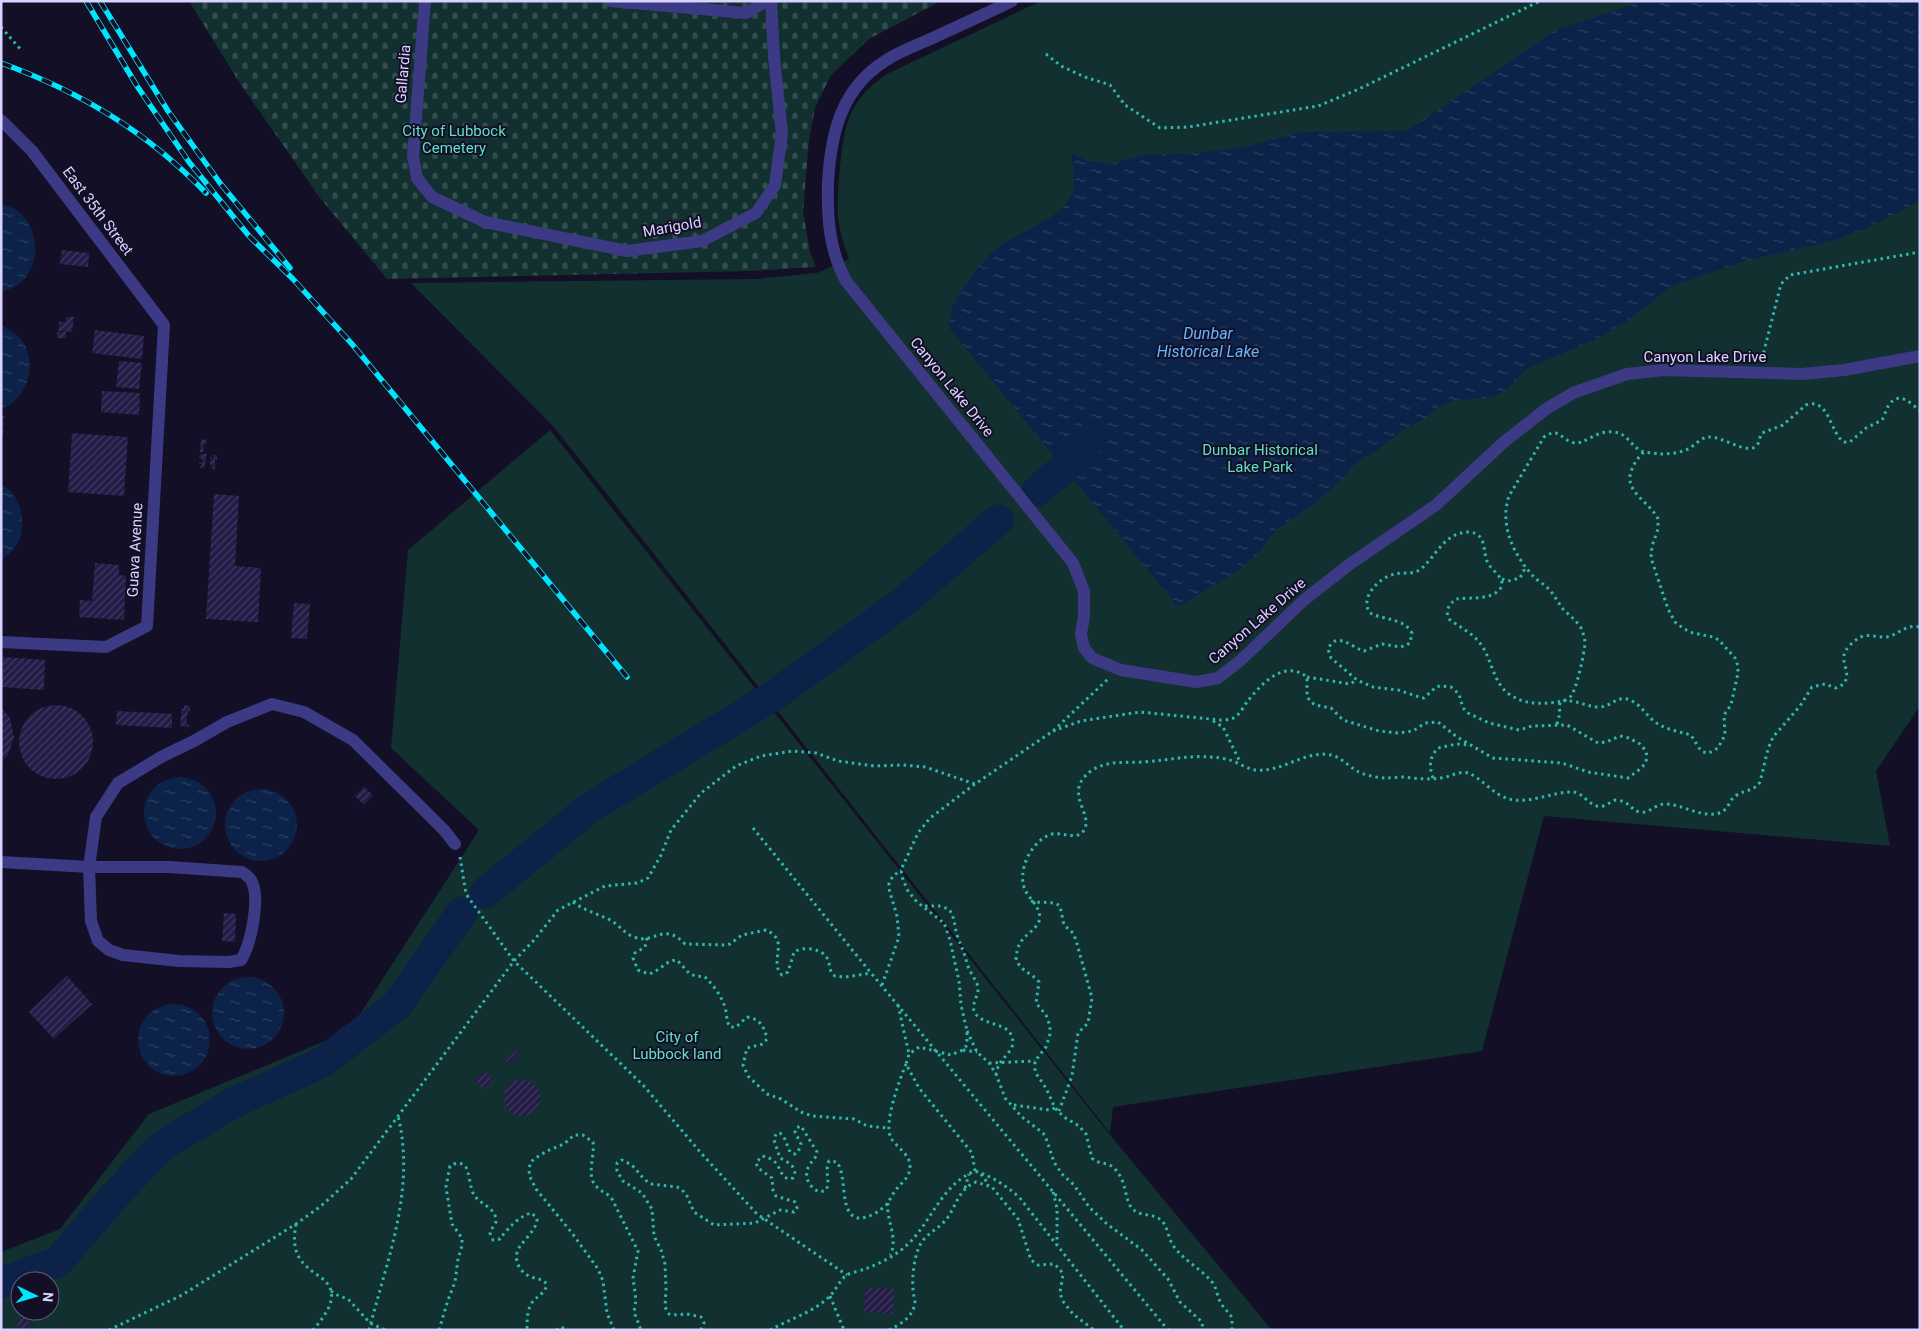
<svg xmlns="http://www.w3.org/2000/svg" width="1921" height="1331" font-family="Roboto,sans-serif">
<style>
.green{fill:#12302f;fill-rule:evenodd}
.cemetery{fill:url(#cemetery-stones)}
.water{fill:url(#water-ripples)}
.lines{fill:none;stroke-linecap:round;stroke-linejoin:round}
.river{stroke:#0c2248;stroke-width:31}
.building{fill:url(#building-hatch)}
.path{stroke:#2fb8b0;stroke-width:3;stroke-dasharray:2.5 4;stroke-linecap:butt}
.minor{stroke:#3d3a85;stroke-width:12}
.rail-casing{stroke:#00e5ff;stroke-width:5.5}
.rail{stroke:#130f26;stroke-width:4;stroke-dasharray:11;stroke-linecap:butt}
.labels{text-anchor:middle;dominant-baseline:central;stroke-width:4;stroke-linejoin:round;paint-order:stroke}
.street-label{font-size:15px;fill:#d9d4ff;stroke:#130f26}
.park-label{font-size:15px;fill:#5fe0c0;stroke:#130f26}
.water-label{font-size:16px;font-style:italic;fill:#62b6ff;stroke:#130f26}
</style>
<defs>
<pattern id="cemetery-stones" width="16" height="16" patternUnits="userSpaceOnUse" patternTransform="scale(1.25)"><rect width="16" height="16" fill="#12302f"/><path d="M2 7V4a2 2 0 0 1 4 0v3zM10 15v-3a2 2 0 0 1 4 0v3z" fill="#344d4e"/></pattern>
<pattern id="water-ripples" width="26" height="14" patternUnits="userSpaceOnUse" patternTransform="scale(1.25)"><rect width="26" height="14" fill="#0c2248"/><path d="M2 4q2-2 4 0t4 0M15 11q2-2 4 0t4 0" fill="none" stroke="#2f4163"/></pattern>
<pattern id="building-hatch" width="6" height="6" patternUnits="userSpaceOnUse" patternTransform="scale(1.25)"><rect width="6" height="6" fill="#241b47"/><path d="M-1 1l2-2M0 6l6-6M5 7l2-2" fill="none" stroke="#433b63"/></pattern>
</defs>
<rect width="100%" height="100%" fill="#130f26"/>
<path class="green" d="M1041 1H1920V706L1876 771 1890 846 1544 816 1482 1051 1113 1107 1110 1133 554 427 411 283 755 279 817 273 849 259C844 245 839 231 838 215 837 191 841 134 851 113 859 96 872 84 887 74Z
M550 430 1110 1135 1272 1330H1V1252L60 1229 149 1114 349 1031 479 830 391 748 408 550ZM20 1281H50V1311H20Z"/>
<path class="cemetery" d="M189 1H941L869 39 831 75 815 108 809 140 803 211 810 252 816 267 750 271 387 279 320 198 241 85Z"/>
<path class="water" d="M1642 1H1920V201L1867 228 1835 240 1745 261 1672 286 1627 321 1601 337 1528 368 1503 393 1489 398 1456 400 1438 407 1424 419 1403 430 1376 451 1356 463 1335 486 1309 508 1276 530 1258 554 1239 570 1178 607 949 328C950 321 950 311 953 305 963 286 983 258 1001 245 1020 232 1062 218 1072 194 1076 183 1072 165 1072 153L1088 161 1108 164 1144 155 1195 153 1241 148 1302 132 1407 131 1556 30Z
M1 204C35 210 46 255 24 279 18 286 10 289 1 292Z
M1 325C9 329 18 334 23 342 38 366 27 399 1 409Z
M1 484C20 494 27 521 19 540 16 548 9 555 1 560Z
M144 813a36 36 0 1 1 72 0a36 36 0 1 1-72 0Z
M225 825a36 36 0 1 1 72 0a36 36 0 1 1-72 0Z
M212 1013a36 36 0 1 1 72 0a36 36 0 1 1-72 0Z
M138 1040a36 36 0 1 1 72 0a36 36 0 1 1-72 0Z"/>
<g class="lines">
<path class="river" d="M1037 491 1064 468 1093 437
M485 893 588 809 776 694 902 603 998 520
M1 1283 58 1262 111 1200 159 1148 231 1104 323 1062 397 1005 462 912"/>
</g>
<path class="building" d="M62 250 89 253 88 267 60 264Z
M66 317H74L72 332 58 331 59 322H66Z
M95 330 144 336 142 359 92 353Z
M57 332H66V338H57Z
M119 361 142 363 139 389 116 387Z
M102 391 140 393 139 415 101 412Z
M1 415 4 416 3 438H1Z
M72 433 128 437 124 496 68 492Z
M201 439 207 440 206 445 204 444 203 452H200Z
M200 454H207L204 468H200L202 464H199V462H202V459L199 458Z
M213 455H217V460L215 459V469H211L212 465 210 464V461L212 459H210V457L213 458Z
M214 494 239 496 235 566 261 568 258 622 206 619Z
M95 563 119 565V575L126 576 124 620 79 617 80 600 92 601Z
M294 603 310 604 307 639 291 638Z
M3 657 45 660 44 690 2 687Z
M184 705 190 706V711H188L186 724H189V727L180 726 182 708 184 709Z
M19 742a37 37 0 1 1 74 0a37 37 0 1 1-74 0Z
M1 707 10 718 14 737 8 755 1 763Z
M117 711 172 714V728L116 725Z
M364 787 373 795 364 805 355 796Z
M224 913 236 914 235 942 222 941Z
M67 976 92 1004 54 1039 29 1012Z
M516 1051 519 1055 510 1064 506 1061Z
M484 1071 494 1081 484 1090 474 1080Z
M504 1098a18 18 0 1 1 36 0a18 18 0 1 1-36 0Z
M866 1288 894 1289 893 1314 864 1312Z
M23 1316 31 1324 25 1330H23L16 1323Z"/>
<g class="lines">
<path class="path" d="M1 27 22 51
M1046 54 1061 66 1085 77 1110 85 1125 105 1160 128 1188 127 1318 106 1359 89 1540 1
M1762 359 1781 284 1790 275 1920 252
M1502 579 1508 581 1520 578 1524 570 1523 565
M1307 677 1350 684 1357 680
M1213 721 1223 727 1240 762
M1557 724 1560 713 1559 706 1561 701C1576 699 1586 707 1599 707 1612 707 1618 693 1632 701 1642 706 1648 718 1658 724 1668 730 1680 732 1691 735L1699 748 1703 752 1709 753 1718 748 1725 735 1724 715 1731 705 1738 673V666L1735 658 1719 640 1713 637 1693 633 1684 629 1675 622 1668 609 1651 558 1652 546 1658 529V519C1651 503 1624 492 1631 472 1633 465 1638 457 1644 452
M1053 731 1081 721 1140 712 1220 720C1225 720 1231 720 1235 717 1240 714 1244 706 1247 702 1261 684 1284 659 1307 677V696L1310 701 1315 705 1331 708 1343 720 1379 731 1398 733 1413 731 1425 723 1438 722 1457 737 1493 758 1562 763 1588 772 1628 778 1640 769 1645 764 1647 758 1646 751 1640 744 1629 738 1620 736 1606 742 1598 743 1567 725 1532 726 1519 730 1489 723 1468 713 1463 708 1459 694 1451 687 1440 686 1436 687 1424 698H1422L1398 690 1373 687 1357 680 1331 658 1328 649C1337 630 1352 648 1364 651L1382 644 1401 647 1410 643 1412 633C1404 618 1383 620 1370 613 1359 598 1379 577 1395 574 1403 572 1413 575 1421 569 1436 556 1444 533 1468 532 1473 532 1478 534 1481 538 1485 545 1484 553 1487 561 1490 570 1503 575 1502 586 1494 601 1470 597 1456 599 1449 604 1445 611 1449 619 1459 627 1471 632 1479 642 1492 657 1492 682 1509 694 1522 703 1534 704 1549 703 1556 702 1565 702 1570 697 1576 693 1585 650 1585 643 1585 638 1583 633 1581 628 1576 620 1569 615 1563 609 1559 604 1556 598 1552 593 1548 587 1541 583 1535 578 1514 556 1499 526 1509 496L1544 437C1560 426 1561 441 1575 443 1585 444 1596 430 1614 432 1627 433 1631 446 1641 451 1646 453 1655 453 1660 454 1670 454 1681 453 1690 448 1696 444 1702 437 1709 437 1722 436 1747 455 1756 446 1760 443 1759 437 1762 433L1783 425 1806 405C1830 397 1830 434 1844 442H1850L1866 428 1882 420C1885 415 1886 409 1889 405 1899 390 1912 404 1920 411
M1433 778C1429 766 1429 758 1438 748L1456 744 1469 745
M753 828 871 973 1168 1330
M460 857 466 894 514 961 643 1085 701 1153 757 1214 847 1275
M1031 901C1041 904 1051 900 1060 906L1064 925 1073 933 1076 940 1092 998 1088 1023 1078 1033 1072 1076 1059 1111
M573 902C585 911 599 914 612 921 620 926 625 934 634 937 655 945 663 921 685 944L723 945 730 944 742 935 766 930C791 941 768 961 782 975L788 972 794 952C803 946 821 948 827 958 831 965 828 971 835 976L846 977 871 973
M925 906H939L949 909C956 920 954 927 958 938 962 948 964 952 967 963 969 972 976 979 978 987 979 997 970 1004 975 1013 983 1026 1008 1022 1012 1037 1016 1049 1005 1055 1000 1063 998 1066 997 1070 996 1074
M647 938 645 947 635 953 633 958 638 970 649 974C660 971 666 960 677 960L689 973 695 976 705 977C713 985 721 995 725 1007 727 1014 726 1021 730 1027H736L747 1017C760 1019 764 1026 767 1039L763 1044 747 1048 743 1065 748 1076 767 1094 781 1099 801 1112 812 1116 854 1119 867 1126 888 1128
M882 985 899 937 897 916 889 889V883L893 876 901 870
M898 1005 909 1054
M967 1031 977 1052 989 1063 996 1074 1005 1098 1022 1117 1043 1133 1046 1138 1054 1162 1062 1174 1074 1185 1089 1207 1107 1224 1142 1250 1168 1279 1180 1302 1202 1322 1203 1330
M963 1050 977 1052
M989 1063 1035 1061
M1014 1105 1049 1110 1055 1108
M975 1171 972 1153 919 1088 906 1064 909 1054 919 1047 951 1055 963 1050 967 1045V1031L961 1005 959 981 950 940 944 923 917 902 908 891 903 880 901 870 918 833 930 818 975 784 1053 731 1108 679
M981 1174 989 1185
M965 1188 969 1174
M1053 1192 1057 1208V1245
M888 1203C886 1221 899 1239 890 1255
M296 1224C294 1236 293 1248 300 1259 306 1268 315 1273 323 1279 342 1295 325 1316 313 1330
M331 1291 339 1296 348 1299 370 1323 385 1330
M830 1296 844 1330
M109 1330 182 1295 296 1224 321 1206 351 1179 514 961 535 939 558 910 605 886 637 883 648 878 661 855 671 830 701 793 736 766 761 756 793 751 816 753 838 761 874 766 903 765 925 767 975 784
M369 1330C387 1260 416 1189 398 1116
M439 1330 448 1300 455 1282 458 1259 462 1246V1238L452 1224 446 1187 450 1166C455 1163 461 1162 465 1166 469 1170 470 1187 473 1193 478 1204 494 1206 496 1219 497 1224 491 1228 490 1233L493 1240 500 1239C507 1229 520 1215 532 1213L537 1219C537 1228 527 1237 521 1245 512 1256 517 1271 531 1277 537 1279 544 1279 547 1285 544 1295 536 1296 531 1304 527 1312 527 1321 527 1330
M556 1330 561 1327 566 1330
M614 1330 607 1313 603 1281 598 1269 572 1233 536 1189 529 1175 530 1163 534 1159 547 1151 564 1144 574 1135H583L593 1142C595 1156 586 1176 596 1186 601 1192 608 1193 612 1199L638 1251 633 1278 636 1300 634 1312 641 1330
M701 1330 704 1323 701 1317 687 1314 672 1315 669 1314 665 1307 666 1289 665 1264 661 1250 654 1236 652 1209 642 1193 623 1181 617 1171V1163L622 1160 632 1165 645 1180 652 1184 677 1187 682 1190 686 1194 694 1212 714 1225 755 1223 780 1210 794 1212 797 1208 795 1202 776 1196 773 1190 772 1178 758 1168 756 1163 762 1156C783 1160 776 1173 788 1179L793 1178C799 1168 788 1162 780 1158L774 1140 776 1134 780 1133 784 1137 790 1152 795 1154 798 1152 801 1144 795 1132 796 1128 801 1126 817 1152C816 1159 812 1160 809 1166 803 1176 809 1188 820 1192L826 1190C831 1181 824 1171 829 1161L837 1162C847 1177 840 1206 853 1216 862 1223 881 1211 887 1204 890 1200 892 1195 895 1191 901 1182 910 1179 910 1166 910 1154 896 1147 891 1138 883 1123 900 1079 906 1064
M770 1330C790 1319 814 1312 830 1296 836 1290 840 1279 847 1275 852 1272 860 1271 865 1269 881 1263 897 1255 908 1244 933 1220 940 1186 975 1171 993 1177 1005 1185 1019 1197L1124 1330
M889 1330C901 1324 915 1316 915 1300 914 1296 913 1293 913 1289 912 1276 914 1259 919 1247 925 1233 940 1229 948 1217 957 1203 960 1188 976 1182L992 1187 1018 1219 1031 1260 1038 1265 1054 1264 1060 1269 1063 1275 1060 1292 1062 1300 1073 1314 1094 1330
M1232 1330V1318C1229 1312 1224 1309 1221 1303 1217 1297 1217 1288 1212 1282 1201 1269 1185 1261 1175 1248 1168 1240 1168 1227 1162 1221 1153 1212 1139 1218 1131 1207 1124 1197 1127 1182 1115 1169 1108 1161 1098 1165 1092 1158L1086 1134 1079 1126 1064 1117 1055 1108 1046 1088 1035 1072V1061L1046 1047 1050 1034V1026L1046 1015 1036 1003 1039 982C1031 972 1023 973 1016 960 1017 933 1033 937 1040 919 1039 897 1017 898 1024 867 1027 854 1038 838 1052 834 1063 832 1078 841 1084 830 1094 814 1062 792 1091 771 1107 760 1125 763 1143 762 1173 760 1194 753 1226 759 1237 761 1247 770 1257 770 1283 772 1305 750 1331 755 1341 757 1348 766 1357 771 1364 775 1377 778 1386 778 1392 778 1399 777 1405 777 1419 779 1432 780 1446 777 1453 775 1461 771 1468 773 1480 777 1492 793 1506 798 1526 806 1554 791 1573 792 1585 793 1590 809 1603 806 1608 805 1611 801 1616 800 1630 801 1630 810 1640 812 1649 814 1655 804 1665 804 1683 804 1704 820 1722 812 1729 808 1730 798 1737 795 1746 789 1753 792 1760 782L1768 749 1773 737 1800 706 1812 687 1825 684 1836 688 1844 684C1853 668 1835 661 1850 645 1854 641 1858 638 1863 636 1871 634 1879 638 1887 637 1899 634 1906 624 1920 627"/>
<path class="minor" d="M425 1 413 156 417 178 432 197 485 222 627 251 702 241 756 213 775 185 782 134 774 57 771 1
M611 1 746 13 767 1
M1012 1C983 15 954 28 926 41 912 47 897 53 885 61 841 89 831 133 828 182 827 217 829 250 846 281L1073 563 1084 591V616L1081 634 1084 648 1092 658 1121 670 1196 682 1218 678 1241 660 1304 600 1350 564 1436 505 1504 442 1546 409 1573 393 1627 374 1664 370 1802 374 1844 370 1920 356
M1 120 32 151 164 325 147 626 106 647 1 642
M1 862 89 867 96 817 118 783 161 757 194 741 227 722 272 704 304 712 353 740 444 830 455 844
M89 867H169L242 872C245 874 249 877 251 880 261 897 251 944 241 960L229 962 179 961 123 955 109 950 98 941 91 921Z"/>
<defs>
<path id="rail" d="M86 1 137 86 189 162 249 236 293 279 352 344 627 677
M100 1 168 111 220 183 290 268
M1 63C81 92 147 132 206 193"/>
</defs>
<use href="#rail" class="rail-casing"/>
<use href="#rail" class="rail"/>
</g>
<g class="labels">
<g class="street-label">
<text transform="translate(403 74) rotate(-85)">Gallardia</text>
<text transform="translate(98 211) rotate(53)">East 35th Street</text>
<text transform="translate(672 227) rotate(-10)">Marigold</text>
<text x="1705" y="357">Canyon Lake Drive</text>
<text transform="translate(952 387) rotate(51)">Canyon Lake Drive</text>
<text transform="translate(135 550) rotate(-87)">Guava Avenue</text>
<text transform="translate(1257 621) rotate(-41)">Canyon Lake Drive</text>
</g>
<g class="park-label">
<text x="454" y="131">City of Lubbock<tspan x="454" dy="17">Cemetery</tspan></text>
<text x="1260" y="450">Dunbar Historical<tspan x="1260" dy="17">Lake Park</tspan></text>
<text x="677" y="1037">City of<tspan x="677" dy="17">Lubbock land</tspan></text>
</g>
<g class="water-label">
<text x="1208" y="333">Dunbar<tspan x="1208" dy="18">Historical Lake</tspan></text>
</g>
</g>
<rect width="1921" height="1331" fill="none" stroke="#d9d4ff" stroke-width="5"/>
<g transform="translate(35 1296) rotate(95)"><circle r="24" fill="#130f26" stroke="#625e7d"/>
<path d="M0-4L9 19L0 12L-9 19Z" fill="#00e5ff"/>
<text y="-8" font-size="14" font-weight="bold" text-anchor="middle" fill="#d9d4ff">N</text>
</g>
</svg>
